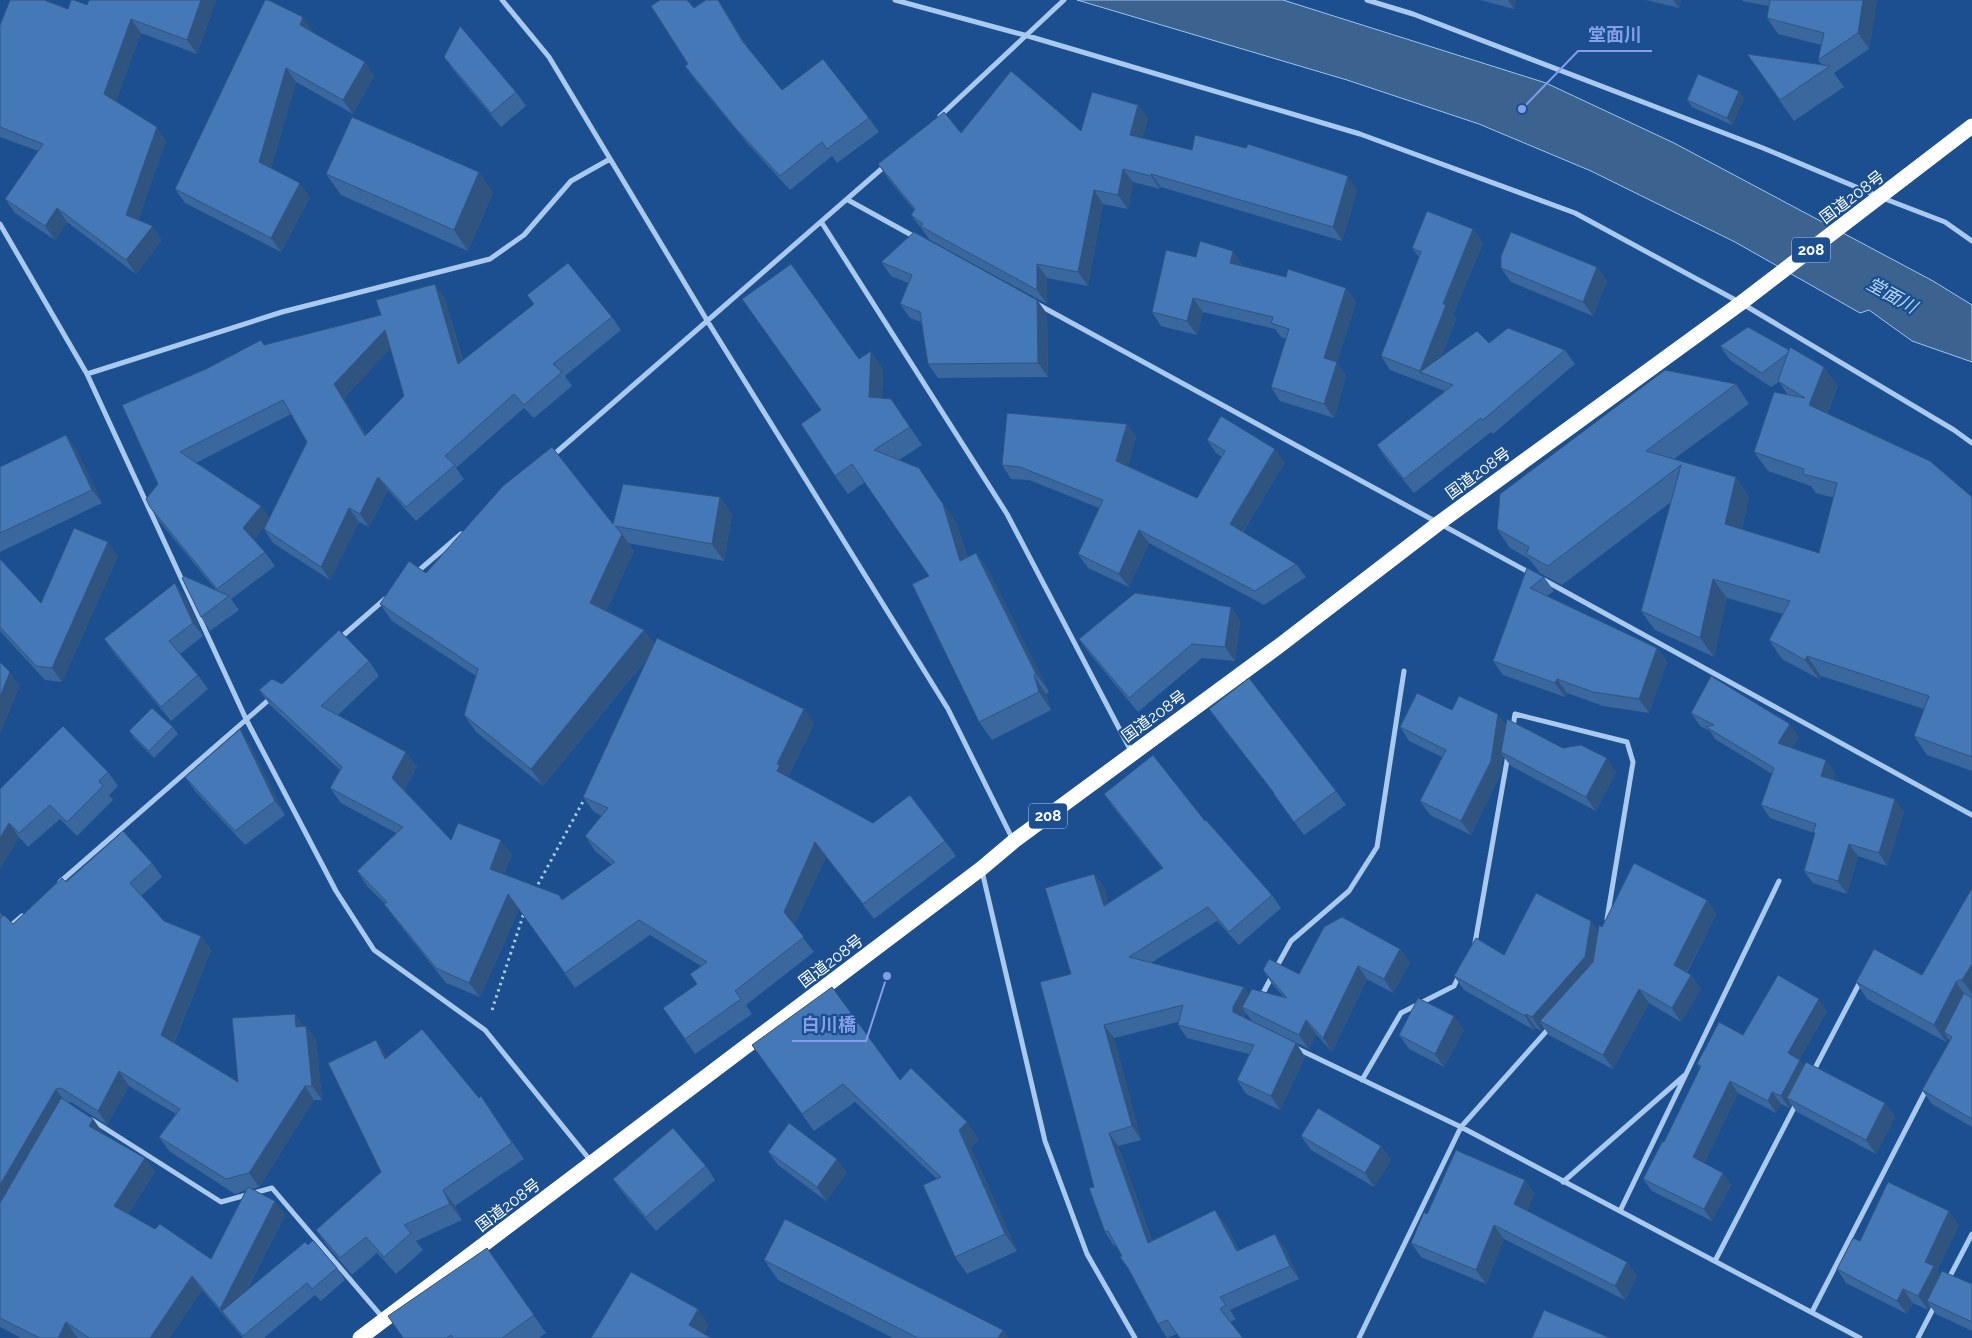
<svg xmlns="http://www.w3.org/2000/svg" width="1972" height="1338" font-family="Raleway,'Noto Sans JP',sans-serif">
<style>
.water{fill:#3c6290;stroke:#9cc4f0}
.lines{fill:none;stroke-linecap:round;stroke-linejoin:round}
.path{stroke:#a9c9ee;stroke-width:3;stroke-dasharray:2.5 4;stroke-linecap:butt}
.street{stroke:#a9c9ee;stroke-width:5}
.highway{stroke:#fff;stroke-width:15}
.wall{fill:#3a679d;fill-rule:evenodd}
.shaded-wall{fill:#305480}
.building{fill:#4478b7;stroke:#305480;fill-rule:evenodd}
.labels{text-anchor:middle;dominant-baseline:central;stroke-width:4.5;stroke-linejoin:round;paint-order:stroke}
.shield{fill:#1b4f8f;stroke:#bbcadd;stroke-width:1}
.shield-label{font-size:15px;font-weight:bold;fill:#fff}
.street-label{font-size:16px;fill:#fff;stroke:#1b4f8f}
.water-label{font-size:18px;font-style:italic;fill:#b5d3f5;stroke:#1b4f8f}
.leader{fill:none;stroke:#839eea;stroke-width:2}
.callout-dot{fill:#839eea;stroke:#1b4f8f;stroke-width:2}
.callout-label{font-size:18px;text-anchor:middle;font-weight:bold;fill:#839eea;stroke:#1b4f8f;stroke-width:4.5;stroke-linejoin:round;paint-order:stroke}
</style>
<rect width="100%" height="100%" fill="#1b4f8f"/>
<path class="water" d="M1077 0H1283L1546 83 1674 143 1933 281 1972 305V362L1912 341 1869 310 1860 313 1735 242 1591 171 1479 124 1347 80Z"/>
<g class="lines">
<path class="path" d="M535 890 586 796
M492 1010 524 913"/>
<path class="street" d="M502 0 549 57 708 322 948 709 1013 840
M895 0 1028 36 1360 134 1575 213 1741 303 1954 430 1972 443
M1367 0 1413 14 1763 148 1880 197 1945 222 1972 241
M940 116 1064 0
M848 200 915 237
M822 223 1007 514 1132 753
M0 224 87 374 246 719 336 891 374 950 485 1030 590 1160
M1037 304 1532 574
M87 374 282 312 490 259 524 235 571 181 610 159
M551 457 886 165
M417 572 461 534
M1544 580 1972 815
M339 639 385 599
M1513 727 1515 714 1627 742 1633 762 1607 919
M982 871 1045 1141 1087 1254 1135 1338
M60 882 272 697
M0 935 22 916
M1475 943 1508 755
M1276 968 1291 941 1349 891 1377 847 1404 671
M1261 997 1272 976
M1296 1048 1461 1127 1860 1338
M1813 1072 1861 980
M1362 1080 1401 1013 1454 986 1459 976
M92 1120 221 1202 272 1188 383 1318
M1563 1182 1685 1075
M1620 1211 1779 881
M1715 1261 1796 1104
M1948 1280 1972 1234
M1812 1312 1927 1088
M1359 1338 1461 1127 1551 1026
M1918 1338 1935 1305"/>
<path class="highway" d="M360 1338 982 868 1014 841 1279 646 1439 523 1741 303 1972 126"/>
</g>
<path class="wall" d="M216 0 197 54 141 33 116 101 166 141 138 220 162 240 136 274 67 222 55 240 15 213 5 199 38 151 0 137V25L87 5Z
M1480 0H1516L1514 9Z
M1646 0H1681L1679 8Z
M1742 0H1877L1869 49 1834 73 1844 87 1794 121 1747 54 1822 65 1818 60 1821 45 1778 34 1767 18 1769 6 1742 1Z
M694 8 724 9 748 48 782 90 869 118 879 132 837 163 832 156 790 190 747 143 695 80 685 66 688 64Z
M313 31V32L374 76 353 114 296 82 271 168 310 197 281 252 185 203 175 189Z
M444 57 516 92 526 106 501 127 454 71Z
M1744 98 1732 125 1692 107 1687 100Z
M1138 105 1148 119 1142 138 1357 190 1342 241 1161 187 1160 189 1133 182 1128 209 1103 204 1088 286 1047 278V304L930 240 911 215 914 210 887 177 878 164 961 133 1081 131Z
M479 172 493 193 468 251 341 195 326 174Z
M1473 229 1483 243 1453 315 1456 319 1441 357 1489 343 1565 350 1575 364 1493 434 1491 432 1414 493 1386 459 1377 445 1445 391 1390 370 1381 356 1419 257 1412 248Z
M1233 251 1242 265V266L1286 277 1346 288 1356 302 1337 362 1346 376 1334 418 1280 401 1271 387 1286 339 1281 337 1275 329 1203 312 1197 335 1161 326 1152 312 1196 257Z
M881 262 1037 300 1047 314 1048 377 938 378 928 364 921 322 910 318 900 304 908 283 891 276Z
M1597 267 1607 281 1593 316 1511 282 1501 268Z
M527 295 612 317 621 330 565 376 572 386 534 418 524 408 456 468 464 479 416 521 388 490 369 527 359 522 330 580 273 543 264 529 265 526 254 540 265 552 275 566 231 599 239 610 210 631 201 617 217 591 159 521 150 507 158 484 206 369 264 345 381 315 444 297 463 361 534 304ZM390 348 404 396 366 435 344 398ZM291 414 307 442 269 518 261 506 196 463Z
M1748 327 1838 386 1827 413 1972 497V771L1927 755 1914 736 1924 709 1821 676 1819 679 1782 659 1769 640 1783 614 1727 598 1714 657 1655 630 1641 611 1671 502 1562 585 1540 573 1529 559 1510 548 1497 529 1736 384 1749 404 1674 459 1749 496 1742 529 1819 553 1834 498 1816 493 1811 486 1768 471 1754 452 1788 395 1779 382 1771 387 1730 360 1720 346Z
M859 359 883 369 882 398 891 399 922 445 899 460 956 522 967 557 976 553 989 571 1049 692 1046 694 1051 710 992 740 979 722 929 576 865 482 848 494 835 476 821 410Z
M1127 424 1136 437 1128 466 1197 498 1222 457 1216 453 1207 440 1285 462 1243 532 1296 564 1306 577 1264 605 1149 543 1129 587 1088 568 1078 554 1099 508 1029 480 1011 479 1002 465Z
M66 435 76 449 102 503 0 552V467Z
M720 497 732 514 724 561 628 543 634 551 606 611 644 630 654 644 804 709 814 724 788 777 873 823 945 841 956 856 874 919 826 857 794 926 814 952 746 1005 752 1014 695 1054 663 1008 697 984 701 966 650 935 575 988 519 909 480 997 446 983 395 919 384 904H385L367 886 357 871 396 833 341 803 330 788 340 770 270 705 259 690 369 661 379 676 338 715 406 752 417 767 404 790 451 840 512 855 504 874 562 900 612 865 595 851 585 836 602 816 594 812 583 797 649 656 543 786 476 732 464 715 476 676 392 621 380 604 426 573 613 524Z
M118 556 62 682 45 680 0 631V559L41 603Z
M1527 568 1544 577 1554 591 1547 596 1657 648 1667 662 1649 713 1603 706 1567 693 1565 697 1503 675 1493 661Z
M185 597 203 636 180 654 198 675 208 689 171 721 114 653 104 639Z
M1231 607 1240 621 1235 661 1202 658 1138 712 1089 653 1079 639Z
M1209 709 1336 791 1346 805 1304 835 1283 807 1274 793 1219 723Z
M1452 710 1506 724 1616 772 1596 811 1511 766 1503 756 1500 775 1471 835 1430 815 1420 801 1442 757 1409 741 1400 727Z
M1691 713 1799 737 1792 748 1835 773 1833 779 1904 812 1887 866 1858 856 1847 894 1813 883 1804 871 1815 834 1814 833 1770 818 1761 805 1772 774 1715 739 1710 731 1700 726Z
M173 727 178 734 154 758 134 738 129 731Z
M249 743 285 815 245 845 195 791 185 777Z
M108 772 118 786 109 795 113 800 77 836 60 819 28 847 19 837 0 869V789Z
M1104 794 1205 821 1272 895 1281 908 1239 945 1217 921 1151 963 1244 987 1249 995 1284 997 1272 984 1263 970 1299 974 1400 949 1410 963 1393 993 1367 979 1332 1052 1316 1034 1309 1049 1252 1021 1246 1013 1244 1018 1296 1043 1305 1057 1280 1110 1246 1094 1237 1080 1249 1054 1187 1038 1178 1025V1022L1114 1038 1141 1140 1118 1146 1152 1241 1225 1223 1239 1250 1285 1248 1299 1279 1230 1310 1236 1319 1230 1322 1243 1338H1180L1177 1334 1167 1338 1158 1324 1129 1270 1120 1257 1122 1256 1116 1245 1114 1246 1105 1232 1094 1187 1071 974 1094 874 1104 888 1108 903 1162 868 1113 807Z
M152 863 162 877 141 896 164 921 201 936 211 950 174 1043 238 1082 304 1026H306L316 1040 322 1100H314L259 1187 252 1189 285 1215 247 1290 308 1245 337 1268 345 1280 321 1301 315 1295 264 1338H243L202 1290 169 1338H78L76 1336 75 1338H21L0 1327V912L3 916 13 924 66 882ZM129 1086 176 1114 159 1137 169 1151 235 1194 246 1190 211 1259 155 1229 128 1214 155 1172 145 1158 103 1134V1133L93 1119 68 1103 71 1102 107 1125Z
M1972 888V997H1970L1972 998V1127L1932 1104 1922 1090 1950 1041 1948 1038 1946 1042 1867 999 1856 982 1922 975Z
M1707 900 1716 914 1687 973 1691 975 1701 989 1681 1022 1649 1003 1613 1069 1549 1035 1544 1028 1541 1031 1536 1028 1534 1030 1464 990 1454 976 1504 955 1591 921 1598 931 1602 927Z
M1827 1011 1799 1060 1804 1066 1885 1103 1895 1117 1876 1154 1797 1112 1791 1104 1789 1108 1781 1104 1776 1113 1738 1093 1704 1163 1723 1173 1731 1185 1712 1221 1652 1191 1643 1179 1664 1142 1700 1068 1697 1064 1743 1035Z
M1464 1030 1444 1067 1409 1049 1399 1035Z
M752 1045 900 1080 979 1139 971 1148 1017 1251 967 1274 955 1257 937 1179 855 1102 814 1131Z
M388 1057 479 1098 481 1096 524 1159 455 1206 462 1220 416 1241 423 1250 396 1274 377 1253 352 1275 328 1247 316 1230 381 1172Z
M1301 1136 1381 1146 1391 1160 1374 1187 1311 1150Z
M768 1152 847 1173 826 1201 778 1165Z
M706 1166 715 1180 656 1231 623 1193 613 1179Z
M1525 1180 1534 1194 1527 1211 1627 1262 1637 1276 1625 1300 1504 1239 1486 1284 1421 1257 1411 1243 1427 1214Z
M1959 1225 1937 1271 1940 1275 1972 1284V1331L1936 1314 1930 1306 1928 1310 1913 1303 1907 1314 1846 1283 1837 1269 1860 1241Z
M487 1248 546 1333 539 1338H403Z
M764 1260 1003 1330 1008 1338H893L778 1280Z"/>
<path class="shaded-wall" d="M201 0H216L197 54 187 40Z
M718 0 724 9 753 56 743 42Z
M1508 0H1516L1514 9Z
M1673 0H1681L1679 8Z
M1863 0H1877L1869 49 1858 33Z
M303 17 313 31 310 39 300 25Z
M131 19 141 33 114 108 104 94Z
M365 62 374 76 353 114 343 100Z
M286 68 296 82 269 175 259 162Z
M1739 91 1744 98 1732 125 1727 118Z
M1138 105 1148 119 1139 149 1130 135Z
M157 127 166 141 135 229 126 215Z
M1123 169 1133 182 1128 209 1118 195Z
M479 172 493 193 468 251 454 230Z
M1151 174 1161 187 1160 189 1151 176Z
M1348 176 1357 190 1342 241 1333 227Z
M300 183 310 197 281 252 271 238Z
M1094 190 1103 204 1088 286 1078 272Z
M57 208 67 222 55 240 45 226Z
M153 226 162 240 136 274 126 260Z
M1473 229 1483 243 1453 315 1456 319 1433 377 1420 372 1429 385 1420 371 1443 304Z
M1233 251 1242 265 1240 277 1230 263Z
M1037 264 1047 278V304L1037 290Z
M1597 267 1607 281 1593 316 1583 302Z
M435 284 444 297 467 378 458 364Z
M1346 288 1356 302 1337 362 1346 376 1334 418 1324 404V358Z
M1193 298 1203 312 1197 335 1187 321Z
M1037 300 1047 314 1048 377 1038 363Z
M385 330 395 344 344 398 374 450 365 436 334 384Z
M871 351 883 369 881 415 869 397Z
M1824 367 1838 386 1822 424 1809 405Z
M1127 424 1136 437 1126 475 1116 461Z
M66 435 76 449 102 503 92 490Z
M1275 449 1285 462 1239 538 1230 524Z
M919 468 956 522 973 579 960 561Z
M378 477 388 490 369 527 360 514Z
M1736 477 1749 496 1739 543 1725 524Z
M720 497 732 514 724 561 712 544Z
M261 506 271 520 252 542 243 528Z
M349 508 359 522 330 580 321 567Z
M1139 530 1149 543 1129 587 1119 574Z
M622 534 634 551 602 620 590 603Z
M108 542 118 556 62 682 52 668Z
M976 553 989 571 1049 692 1036 674Z
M1713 579 1727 598 1714 657 1700 638Z
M175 583 185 597 203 636 193 623Z
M1231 607 1240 621 1235 661 1225 647Z
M644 630 656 647 543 786 531 769Z
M1657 648 1667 662 1649 713 1639 699Z
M1807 656 1821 676 1819 679 1805 660Z
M10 672 20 686 0 735V697Z
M1034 675 1046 694 1051 710 1039 692Z
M1557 679 1567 693 1565 697 1555 683Z
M804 709 814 724 788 777 777 771V764Z
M1498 714 1508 728 1501 752 1503 756 1500 775 1471 835 1461 821Z
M1790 724 1799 737 1787 756 1778 743Z
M240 729 249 743 285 815 275 801Z
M406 752 417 767 403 792 392 778Z
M1607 758 1616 772 1596 811 1586 797Z
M1826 760 1835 773 1830 788 1821 776Z
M1895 799 1904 812 1887 866 1879 853Z
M9 823 19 837 0 869V838Z
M501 840 512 855 500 884 490 869Z
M815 842 826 857 794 927 784 912Z
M1849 844 1858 856 1847 894 1838 881Z
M1094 874 1104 888 1113 919 1104 906Z
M508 894 519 909 480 997 469 983Z
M1707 900 1716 914 1683 979 1674 965Z
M1591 921 1601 935 1595 971 1540 1021 1544 1028 1541 1031 1532 1017Z
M201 936 211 950 171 1049 161 1035Z
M1400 949 1410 963 1393 993 1384 979Z
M1972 964V994L1962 980Z
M1358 966 1367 979 1332 1052 1323 1038Z
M1691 975 1701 989 1681 1022 1672 1008Z
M1956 982 1968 999 1944 1032 1948 1038 1946 1042 1934 1025Z
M1244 987 1253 1001 1242 1007 1246 1013 1242 1021 1233 1012V1007Z
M1639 989 1649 1003 1613 1069 1603 1055Z
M1819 999 1827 1011 1796 1065 1788 1053Z
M295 1014 305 1028 296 1027Z
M1526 1014 1536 1028 1534 1030 1525 1016Z
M1454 1016 1464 1030 1444 1067 1435 1054Z
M1306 1020 1316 1034 1309 1049 1299 1035Z
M1104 1025 1114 1038 1141 1140 1132 1126Z
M306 1026 316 1040 322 1100 312 1086Z
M376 1040 388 1057 397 1076 385 1059Z
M1296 1043 1305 1057 1280 1110 1271 1096Z
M1800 1060 1808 1072 1787 1098 1791 1104 1789 1108 1781 1096Z
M119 1071 129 1086 107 1125 98 1111Z
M1730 1081 1738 1093 1701 1169 1693 1157Z
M305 1086 314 1100 259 1187 249 1173Z
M56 1089 66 1103 0 1216V1185Z
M1772 1092 1781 1104 1776 1113 1768 1101Z
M1885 1103 1895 1117 1876 1154 1866 1140Z
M93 1119 103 1133 99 1140 89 1126Z
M967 1122 979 1139 971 1148 1017 1251 1005 1234 959 1130Z
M1109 1133 1118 1146 1157 1257 1148 1243Z
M1381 1146 1391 1160 1374 1187 1365 1173Z
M145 1158 155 1172 124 1220 114 1206Z
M837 1159 847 1173 826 1201 817 1187Z
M1723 1173 1731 1185 1712 1221 1704 1209Z
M1525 1180 1534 1194 1524 1218 1514 1204Z
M443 1190 455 1206 462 1220 450 1204Z
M275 1201 285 1215 231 1321 222 1311 230 1323 220 1309Z
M1215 1210 1225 1223 1246 1265 1237 1251Z
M1949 1211 1959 1225 1937 1271 1943 1280 1927 1301 1930 1306 1928 1310 1918 1296 1925 1262Z
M1494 1225 1504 1239 1486 1284 1476 1270Z
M1275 1234 1285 1248 1299 1279 1290 1266Z
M1627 1262 1637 1276 1625 1300 1615 1286Z
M192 1276 202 1290 169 1338H150Z
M1903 1289 1913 1303 1907 1314 1897 1301Z
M698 1309 709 1325 702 1338 689 1325Z
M66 1322 76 1336 75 1338H58Z
M1003 1330 1008 1338H998Z"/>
<path class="building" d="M10 0H44L68 9 71 0H74L87 5 89 0H201L187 40 131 19 104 94 157 127 126 215 153 226 126 260 57 208 45 226 5 199 43 144 0 127V25Z
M265 0H268L303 17 300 25 365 62 343 100 286 68 259 162 300 183 271 238 175 189Z
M660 0H687L694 8 706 0H718L743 42 782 90 823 59 869 118 827 149 822 142 780 176 737 130 685 66 688 64 651 6Z
M1770 0H1863L1858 33 1818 60 1824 33 1767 18Z
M460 26 516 92 491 113 444 57Z
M1747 54 1830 66 1780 100Z
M1011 71 1081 131 1092 92 1138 105 1130 135 1192 150 1195 135 1246 148 1248 144 1348 176 1333 227 1151 174V176L1123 169 1118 195 1094 190 1078 272 1037 264V290L920 226 923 224 911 215 915 209 878 164 944 112 961 133Z
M1698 74 1739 91 1727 118 1687 100Z
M352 117 479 172 454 230 326 174Z
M1427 211 1473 229 1443 304 1446 305 1420 371 1381 356 1421 252 1412 248Z
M914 232 1037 300 1038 363 928 364 920 312 900 304 912 275 881 262Z
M1511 232 1597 267 1583 302 1501 268V256Z
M1200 241 1233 251 1230 263 1286 277 1288 269 1346 288 1324 358 1337 362 1324 404 1271 387 1289 329 1271 323 1273 317 1193 298 1187 321 1152 312 1166 250 1196 257Z
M568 263 612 317 553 364 562 372 524 405 514 394 445 456 455 465 406 507 378 477 360 514 349 508 321 567 264 529 307 442 283 400 180 452 261 506 243 528 265 552 217 589 150 507 146 499 158 484 122 405 206 369 261 340 264 345 381 315 376 300 435 284 458 364 534 304 527 295ZM385 330 404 396 365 436 334 384Z
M791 264 859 359 871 351 869 397 891 399 910 427 874 450 919 468 943 504 960 561 976 553 1036 674 1034 675 1039 692 979 722 912 584 929 576 852 464 835 476 801 424 821 410 742 299Z
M1748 327 1789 350 1787 354 1762 373 1720 346Z
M1508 328 1565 350 1483 420 1481 418 1404 479 1377 445 1453 385 1420 372 1477 331 1489 343Z
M1790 347 1824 367 1809 405 1930 461 1972 497V757L1914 736 1929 696 1807 656 1805 660 1769 640 1790 601 1713 579 1700 638 1641 611 1681 465 1548 566 1526 554 1529 547 1497 529 1500 494 1665 370 1736 384 1646 451 1736 477 1725 524 1819 553 1837 483 1803 474 1804 469 1754 452 1774 392 1805 398 1778 381Z
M1007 413 1127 424 1116 461 1197 498 1225 451 1207 440 1221 416 1275 449 1230 524 1296 564 1255 591 1139 530 1119 574 1078 554 1103 500 1020 467 1002 465Z
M66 435 92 490 0 533V467Z
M552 447 613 524 623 484 720 497 712 544 615 526 622 534 590 603 644 630 531 769 464 715 478 669 380 604 409 561 426 573 503 486Z
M74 528 108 542 52 668 36 666 0 627V559L41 603Z
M1527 568 1544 577 1530 588 1657 648 1639 699 1593 692 1557 679 1555 683 1493 661Z
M184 576 229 596 201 617 182 578Z
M175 583 193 623 169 641 198 675 161 707 104 639Z
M1135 593 1231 607 1225 647 1192 644 1129 698 1079 639Z
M339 630 369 661 321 706 406 752 392 778 451 840 458 823 501 840 490 869 559 895 562 900 615 862 585 836 608 808 583 797 657 638 804 709 777 764 780 765 777 771 873 823 910 795 945 841 863 904 815 842 784 912 804 937 735 991 741 999 685 1039 663 1008 697 984 690 974 707 962 639 920 565 973 508 894 469 983 436 968 384 904 387 902 357 871 403 827 330 788 342 767 259 690 272 679 282 684Z
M0 662 10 672 0 697Z
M1711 676 1790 724 1778 743 1826 760 1821 776 1895 799 1879 853 1849 844 1838 881 1804 871 1815 833 1813 832 1816 824 1761 805 1774 768 1706 727 1714 725 1691 713Z
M1249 678 1336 791 1294 822 1273 793H1274L1209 709Z
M1417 693 1452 710 1459 696 1498 714 1491 761 1461 821 1420 801 1446 750 1400 727Z
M152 708 173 727 149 751 129 731Z
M1507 719 1563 748 1581 745 1607 758 1586 797 1501 752Z
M63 726 108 772 99 781 103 786 67 822 50 805 19 833 9 823 0 838V789Z
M240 729 275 801 235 831 185 777Z
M1153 755 1205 821 1206 820 1272 895 1229 932 1208 907 1129 957 1244 987 1233 1007V1012L1296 1043 1271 1096 1237 1080 1254 1045 1178 1025 1183 1005 1104 1025 1132 1126 1109 1133 1148 1243 1215 1210 1237 1251 1275 1234 1290 1266 1220 1297 1226 1305 1220 1309 1243 1338H1180L1167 1320 1158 1324 1128 1268 1120 1257 1122 1256 1108 1231 1105 1232 1089 1188 1094 1187 1040 982 1071 974 1045 888 1094 874 1104 906 1163 868 1104 794Z
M123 831 152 863 130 883 164 921 201 936 161 1035 238 1082 232 1018 295 1014 296 1027 306 1026 312 1086H305L249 1173 226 1179 159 1137 180 1109 119 1071 98 1111 61 1088 56 1089 0 1185V918L4 915 13 924 62 878 66 882Z
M1634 863 1707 900 1674 965 1691 975 1672 1008 1639 989 1603 1055 1540 1021 1593 962 1599 925 1602 927Z
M1972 888V964L1962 980H1959L1956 982 1934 1025 1856 982 1874 949 1922 975Z
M1536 893 1591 921 1585 957 1532 1017 1526 1014 1525 1016 1454 976 1476 938 1504 955Z
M1342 917 1400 949 1384 979 1358 966 1323 1038 1306 1020 1299 1035 1242 1007 1252 989 1287 998 1263 970 1269 959 1299 974 1324 927Z
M1778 975 1819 999 1788 1053 1800 1060 1781 1096 1772 1092 1768 1101 1730 1081 1693 1157 1723 1173 1704 1209 1643 1179 1662 1142H1664L1701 1066 1697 1064 1719 1022 1743 1035Z
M832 987 900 1080 911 1068 967 1122 959 1130 1005 1234 955 1257 923 1185 941 1177 843 1084 802 1114 752 1045Z
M1964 993 1972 998V1119L1922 1090 1952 1037 1944 1032Z
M1418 998 1454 1016 1435 1054 1399 1035Z
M422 1029 479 1098 481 1096 512 1143 443 1190 450 1204 404 1225 411 1233 384 1257 366 1237 340 1258 316 1230 381 1172 328 1063 376 1040 385 1059Z
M1806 1062 1885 1103 1866 1140 1787 1098Z
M61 1098 93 1119 89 1126 145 1158 114 1206 155 1229 160 1224 211 1259 248 1187 275 1201 220 1309 192 1276 150 1338H89L66 1322 58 1338H40L0 1318V1203Z
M1318 1108 1381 1146 1365 1173 1301 1136Z
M789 1123 837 1159 817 1187 768 1152Z
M673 1128 706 1166 646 1217 613 1179Z
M1456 1150 1525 1180 1514 1204 1627 1262 1615 1286 1494 1225 1476 1270 1411 1243 1424 1212 1427 1214Z
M1888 1182 1949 1211 1925 1262 1934 1266 1918 1296 1903 1289 1897 1301 1837 1269 1853 1238 1860 1241Z
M785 1219 1003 1330 998 1338H918L764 1260Z
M313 1240 337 1268 312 1289 307 1283 243 1336 222 1311 305 1242 308 1245Z
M487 1248 534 1315 502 1338H453L451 1335 447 1338H403L388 1316Z
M1942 1271 1972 1284V1322L1927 1301Z
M631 1272 698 1309 689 1325 711 1338H591Z
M1544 1310 1610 1338H1532Z"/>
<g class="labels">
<g class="shield">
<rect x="1792" y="237.5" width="38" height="25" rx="4"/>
<rect x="1029" y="803.5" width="38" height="25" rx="4"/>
</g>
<g class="shield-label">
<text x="1811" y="250">208</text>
<text x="1048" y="816">208</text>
</g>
<g class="street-label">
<text transform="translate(1852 197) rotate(-37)">国道208号</text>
<text transform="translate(1478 473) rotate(-36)">国道208号</text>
<text transform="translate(1154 716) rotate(-36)">国道208号</text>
<text transform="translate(831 961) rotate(-37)">国道208号</text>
<text transform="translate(508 1205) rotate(-37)">国道208号</text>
</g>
<g class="water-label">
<text transform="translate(1892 295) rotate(29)">堂面川</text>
</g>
</g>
<path class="leader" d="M1522 109L1578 51H1652M887 976L866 1041H792"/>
<g class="callout-dot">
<circle cx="1522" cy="109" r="5"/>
<circle cx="887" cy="976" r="5"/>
</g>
<g class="callout-label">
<text x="1615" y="41">堂面川</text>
<text x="829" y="1031">白川橋</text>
</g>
</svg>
